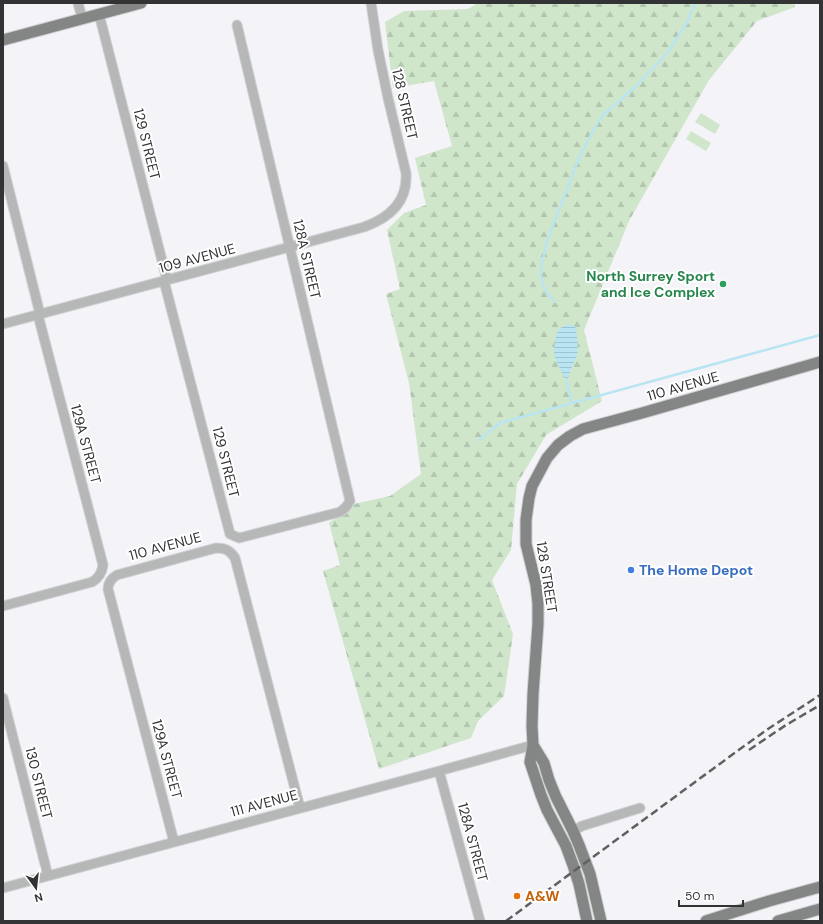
<svg xmlns="http://www.w3.org/2000/svg" width="823" height="924" font-family="'DM Sans',sans-serif">
<style>
.forest{fill:url(#forest-firs)}
.garden{fill:#d0e6cb}
.water{fill:url(#water-rules)}
.lines{fill:none;stroke-linecap:round;stroke-linejoin:round}
.stream{stroke:#b9e5f2;stroke-width:2.5}
.minor-casing{stroke:#d0d0d5;stroke-width:11}
.major-casing{stroke:#d0d0d5;stroke-width:13}
.minor{stroke:#b6b8b7;stroke-width:9}
.major{stroke:#838684;stroke-width:11}
.rail{stroke:#606062;stroke-width:2.5;stroke-dasharray:8 4;stroke-linecap:butt}
.leisure-dot{fill:#2e9e5b;stroke:#fff;stroke-width:1.5}
.shop-dot{fill:#3f7fe0;stroke:#fff;stroke-width:1.5}
.food-dot{fill:#e8710a;stroke:#fff;stroke-width:1.5}
.labels{text-anchor:middle;dominant-baseline:central;stroke-width:4;stroke-linejoin:round;paint-order:stroke}
.street-label{font-size:14px;fill:#333335;stroke:#fff}
.leisure-label{font-size:14px;font-weight:bold;fill:#27864d;stroke:#fff;text-anchor:end}
.shop-label{font-size:14px;font-weight:bold;fill:#366cbe;stroke:#fff;text-anchor:start}
.food-label{font-size:14px;font-weight:bold;fill:#c56008;stroke:#fff;text-anchor:start}
</style>
<defs>
<pattern id="forest-firs" width="22" height="20" patternUnits="userSpaceOnUse"><rect width="22" height="20" fill="#d0e6cb"/><path d="M5 1l3.5 6h-7zM16 11l3.5 6h-7z" fill="#b3c6af"/></pattern>
<pattern id="water-rules" width="6" height="5" patternUnits="userSpaceOnUse"><rect width="6" height="5" fill="#b9e5f2"/><path d="M0 2.5h6" fill="none" stroke="#a0c5d0"/></pattern>
</defs>
<rect width="100%" height="100%" fill="#f3f3f8"/>
<path class="forest" d="M478 3H794L795 7 757 21 709 80 629 221 584 330 602 401 546 435 517 484 511 550 492 580 513 634 504 696 478 721 471 738 379 769 323 571 340 565 329 523 354 504 390 496 421 474 409 383 386 294 400 289 387 230 404 213 426 205 415 158 452 146 434 81 393 88 385 22 404 11 468 9Z"/>
<path class="garden" d="M701 113 720 125 715 134 695 122Z
M691 131 711 143 706 151 686 139Z"/>
<path class="water" d="M569 324 575 326C577 333 579 348 577 355 574 364 569 372 567 382 563 375 554 359 554 352 554 344 556 337 558 329Z"/>
<g class="lines">
<path class="stream" d="M555 302 545 291 540 273 547 241 581 153 601 117 636 86 668 52 687 23 695 3
M567 382 572 403
M479 440 500 423 820 335"/>
<defs>
<path id="minor" d="M78 3 82 18
M99 14 167 280
M3 166 40 314
M164 281 230 534 239 538 243 537 340 512 346 507 350 501 237 25
M3 324 364 227C389 218 408 202 406 173L388 98 378 50 371 3
M3 606 92 582C99 578 102 573 103 565L38 315
M3 698 48 876
M439 771 480 921
M573 831 582 826 640 808
M174 842 108 589C108 583 112 578 117 575L216 548C225 548 230 550 235 558L300 808
M3 888 439 771 533 745"/>
<path id="major" d="M3 40 141 3
M533 745 544 763 549 780 556 797 573 831 579 845 590 874 601 921
M587 921 579 884 573 865 566 846 547 810 541 795 530 762 533 745 532 726 533 694 538 624V604L536 585 526 544V520L529 498 532 486 547 458 558 445 570 436 583 429 642 413 820 362
M706 921 769 901 820 887
M778 921 820 909"/>
</defs>
<use href="#minor" class="minor-casing"/>
<use href="#major" class="major-casing"/>
<use href="#minor" class="minor"/>
<use href="#major" class="major"/>
<path class="rail" d="M749 750 786 725 820 705
M506 921 740 749 768 729 820 695"/>
</g>
<circle class="leisure-dot" cx="723" cy="284" r="4"/>
<circle class="shop-dot" cx="631" cy="570" r="4"/>
<circle class="food-dot" cx="517" cy="896" r="4"/>
<g class="labels">
<g class="street-label">
<text transform="translate(405 104) rotate(77)">128 STREET</text>
<text transform="translate(147 144) rotate(76)">129 STREET</text>
<text transform="translate(197 258) rotate(-15)">109 AVENUE</text>
<text transform="translate(307 259) rotate(77)">128A STREET</text>
<text transform="translate(683 386) rotate(-16)">110 AVENUE</text>
<text transform="translate(86 444) rotate(75)">129A STREET</text>
<text transform="translate(226 462) rotate(76)">129 STREET</text>
<text transform="translate(165 546) rotate(-15)">110 AVENUE</text>
<text transform="translate(547 577) rotate(81)">128 STREET</text>
<text transform="translate(167 759) rotate(75)">129A STREET</text>
<text transform="translate(39 783) rotate(76)">130 STREET</text>
<text transform="translate(264 803) rotate(-15)">111 AVENUE</text>
<text transform="translate(473 842) rotate(75)">128A STREET</text>
</g>
<g class="leisure-label">
<text x="715" y="276">North Surrey Sport<tspan x="715" dy="16">and Ice Complex</tspan></text>
</g>
<g class="shop-label">
<text x="639" y="570">The Home Depot</text>
</g>
<g class="food-label">
<text x="525" y="896">A&amp;W</text>
</g>
</g>
<rect width="823" height="924" fill="none" stroke="#333335" stroke-width="8"/>
<g transform="translate(36 888) rotate(165)" stroke="#ffffff" stroke-width="3" paint-order="stroke">
<path d="M0-3L7 15L0 10L-7 15Z" fill="#333335"/>
<text y="-6" font-size="11" font-weight="bold" text-anchor="middle" fill="#333335">N</text>
</g>
<path d="M679 900v6h64v-6" fill="none" stroke="#333335" stroke-width="2"/>
<text x="685" y="900" font-size="12" fill="#333335" stroke="#ffffff" stroke-width="3" paint-order="stroke">50 m</text>
</svg>
